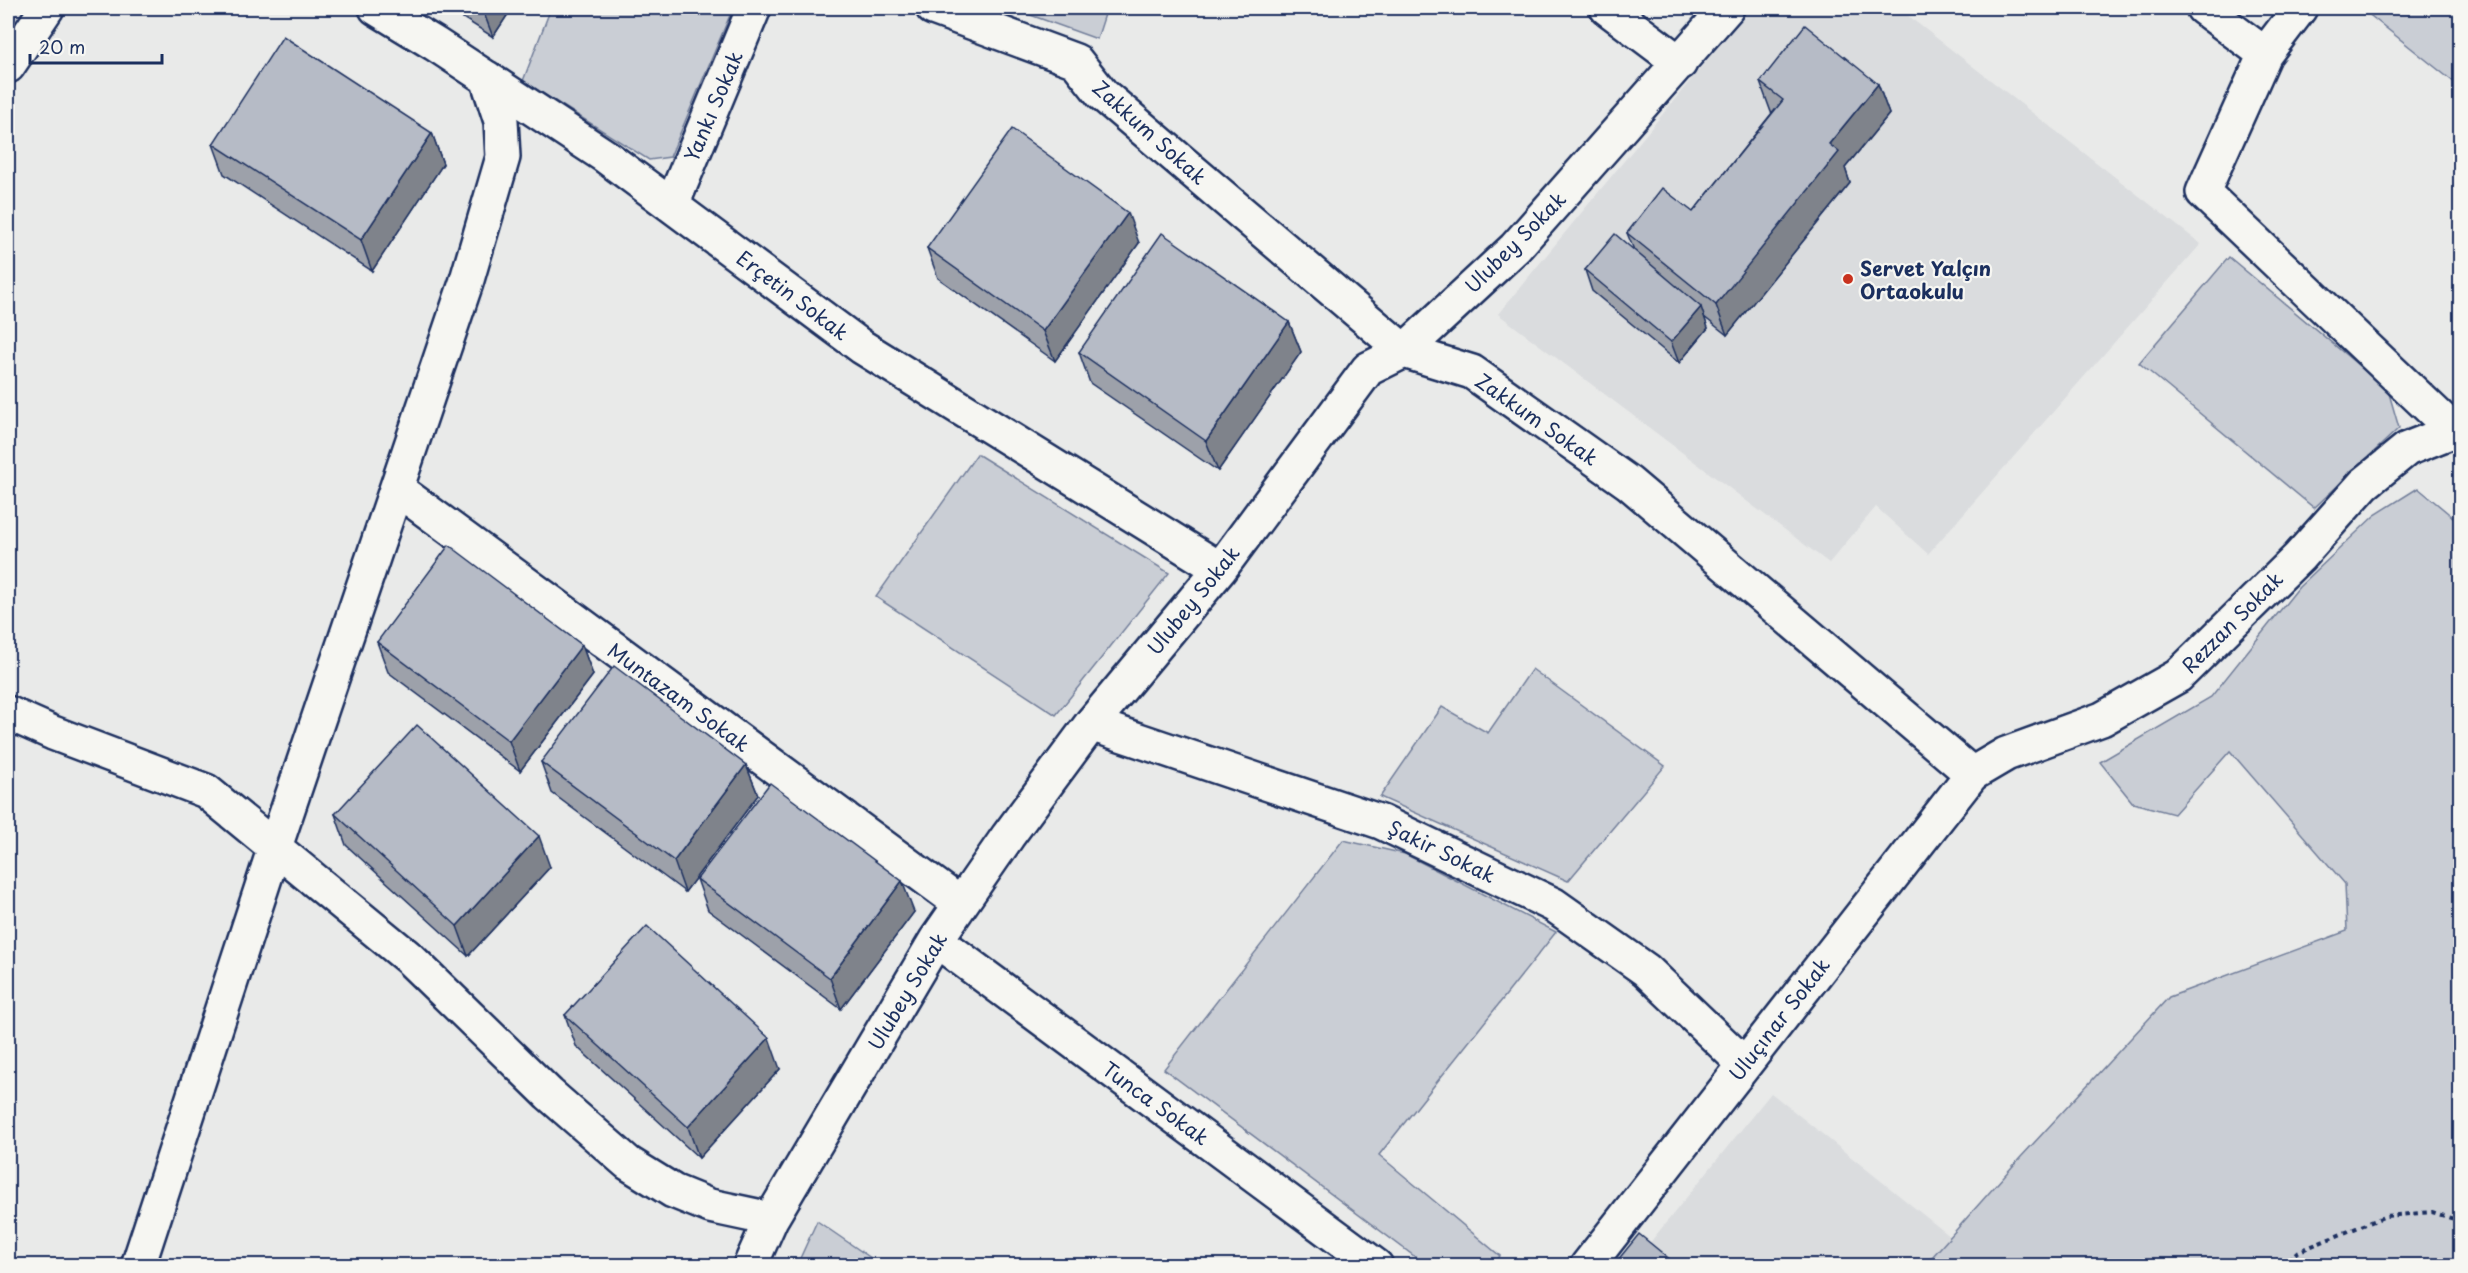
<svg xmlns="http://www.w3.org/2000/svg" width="2468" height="1273" font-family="'Playpen Sans',sans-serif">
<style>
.built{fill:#dadcde}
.green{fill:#caced5;stroke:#727e9a;stroke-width:1.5}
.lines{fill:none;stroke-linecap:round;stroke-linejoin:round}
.minor-casing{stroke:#1b2f5e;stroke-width:38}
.path{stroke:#1b2f5e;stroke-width:4;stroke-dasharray:4.5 4.5;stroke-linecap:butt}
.minor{stroke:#f6f6f2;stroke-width:33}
.wall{fill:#9da1aa;stroke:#1b2f5e;stroke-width:1.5}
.shaded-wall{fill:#7f838b;stroke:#1b2f5e;stroke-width:1.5}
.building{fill:#b6bbc6;stroke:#1b2f5e;stroke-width:1.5}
.poi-dot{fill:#c8321e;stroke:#f6f6f2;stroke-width:2}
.labels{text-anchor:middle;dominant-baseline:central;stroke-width:4.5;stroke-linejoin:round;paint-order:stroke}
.street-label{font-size:20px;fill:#1b2f5e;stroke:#f6f6f2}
.poi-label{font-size:20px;font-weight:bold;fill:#1b2f5e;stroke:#f6f6f2;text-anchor:start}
</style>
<rect width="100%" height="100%" fill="#e9eae9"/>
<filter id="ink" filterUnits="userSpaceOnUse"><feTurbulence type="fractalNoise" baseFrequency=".0167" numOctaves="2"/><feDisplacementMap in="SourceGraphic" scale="12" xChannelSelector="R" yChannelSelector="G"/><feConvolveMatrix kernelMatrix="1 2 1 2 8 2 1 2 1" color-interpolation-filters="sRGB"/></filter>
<g filter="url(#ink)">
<path class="built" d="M1750 8H1898L2201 244 1928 554 1876 507 1829 563 1498 314Z
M1771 1093 1951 1237 1925 1265 1631 1266Z"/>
<path class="green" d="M551 8H733L670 157 649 160 523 81Z
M1011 8H1107L1097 39Z
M2361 8H2460V87Z
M2229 257 2388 390 2399 428 2314 508 2139 363Z
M977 454 1169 573 1056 715 876 597Z
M2418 488 2460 523V1265H1925L2020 1158 2169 997 2347 931 2345 884 2230 751 2174 814 2133 803 2100 762 2211 697 2299 587 2375 515Z
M1532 669 1665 766 1568 881 1380 797 1442 707 1488 733Z
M1343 840 1405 854 1556 932 1379 1155 1500 1256 1494 1265H1426L1164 1069Z
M817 1221 881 1265H797Z"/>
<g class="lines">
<defs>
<path id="minor" d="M376 8 435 44 605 156 862 347 1220 569
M933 8 1076 61 1102 94 1404 351 1472 372 1629 483 1972 774
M1607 8 1680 63
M2203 8 2265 54
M2300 8 2265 54 2203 192 2454 431
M8 66 47 8
M672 205 754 8
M397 489 961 904
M8 713 53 733 206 791 409 958 549 1094 628 1163 673 1191 710 1206 771 1219
M1091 724 1381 822 1554 905 1646 970 1744 1064
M936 940 1376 1266
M138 1266 275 847 466 283 503 157 501 121 487 78
M750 1266 771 1219 936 940 1008 836 1091 724 1220 569 1368 369 1404 351 1515 248 1727 8
M1587 1266 1972 774 2006 754 2102 719 2178 676 2299 557 2364 484 2407 449 2460 428"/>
</defs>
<use href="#minor" class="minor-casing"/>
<path class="path" d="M2282 1266 2297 1252 2386 1216 2432 1212 2460 1221"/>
<use href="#minor" class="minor"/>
</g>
<path class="wall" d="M447 8H512L493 37Z
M1760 82 1878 84 1889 114 1845 168 1850 183 1727 335 1704 317 1708 328 1679 363 1592 291 1585 270 1634 250 1627 233 1693 212 1772 113 1771 112Z
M432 133 443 164 372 271 224 174 213 144Z
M1139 243 1055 361 938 278 927 248Z
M1289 322 1301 352 1218 471 1090 383 1079 352Z
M377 642 582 645 593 675 520 771 388 672Z
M541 762 746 765 758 795 685 892 552 793Z
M335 814 550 867 468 956 346 845Z
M697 879 914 912 841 1009 708 910Z
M565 1015 780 1069 699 1158 576 1046Z"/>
<path class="shaded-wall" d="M482 8H512L493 37Z
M1878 84 1889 114 1845 168 1850 183 1727 335 1716 305 1829 144Z
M432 133 443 164 372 271 361 240Z
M1128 213 1139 243 1055 361 1043 331Z
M1701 307 1708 328 1679 363 1671 342Z
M1289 322 1301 352 1218 471 1206 441Z
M582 645 593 675 520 771 509 741Z
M746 765 758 795 685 892 674 861Z
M539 836 550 867 468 956 457 926Z
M902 881 914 912 841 1009 830 978Z
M769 1038 780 1069 699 1158 688 1127Z"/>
<path class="building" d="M1805 25 1878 84 1829 144 1839 152 1716 305 1627 233 1662 188 1693 212 1783 100 1760 82Z
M283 36 432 133 361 240 213 144Z
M1012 129 1128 213 1043 331 927 248Z
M1162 233 1289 322 1206 441 1079 352Z
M1615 234 1701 307 1671 342 1585 270Z
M449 545 582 645 509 741 377 642Z
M614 666 746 765 674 861 541 762Z
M417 725 539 836 457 926 335 814Z
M770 783 902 881 830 978 697 879Z
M647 926 769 1038 688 1127 565 1015Z
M1639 1234 1678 1266H1613Z"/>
</g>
<circle class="poi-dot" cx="1848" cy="279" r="6"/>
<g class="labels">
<g class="street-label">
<text transform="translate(713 106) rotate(-67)">Yankı Sokak</text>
<text transform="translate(1150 132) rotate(42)">Zakkum Sokak</text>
<text transform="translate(1515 242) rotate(-45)">Ulubey Sokak</text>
<text transform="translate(793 295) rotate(37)">Erçetin Sokak</text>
<text transform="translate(1537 419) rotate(35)">Zakkum Sokak</text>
<text transform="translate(1193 600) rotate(-51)">Ulubey Sokak</text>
<text transform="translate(2232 622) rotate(-45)">Rezzan Sokak</text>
<text transform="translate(679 697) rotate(36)">Muntazam Sokak</text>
<text transform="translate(1442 851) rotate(26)">Şakir Sokak</text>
<text transform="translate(907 991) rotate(-59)">Ulubey Sokak</text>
<text transform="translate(1779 1019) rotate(-52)">Uluçınar Sokak</text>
<text transform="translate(1156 1103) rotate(36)">Tunca Sokak</text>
</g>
<g class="poi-label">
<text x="1860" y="268">Servet Yalçın<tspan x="1860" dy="23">Ortaokulu</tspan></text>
</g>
</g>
<rect width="2468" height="1273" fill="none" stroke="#f6f6f2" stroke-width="30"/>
<rect x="15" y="15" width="2438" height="1243" fill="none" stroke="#1b2f5e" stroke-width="2" filter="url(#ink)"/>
<path d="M30 54v9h132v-9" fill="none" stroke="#1b2f5e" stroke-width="3"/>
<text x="39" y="54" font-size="18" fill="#1b2f5e" stroke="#f6f6f2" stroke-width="4.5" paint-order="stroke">20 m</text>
</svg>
